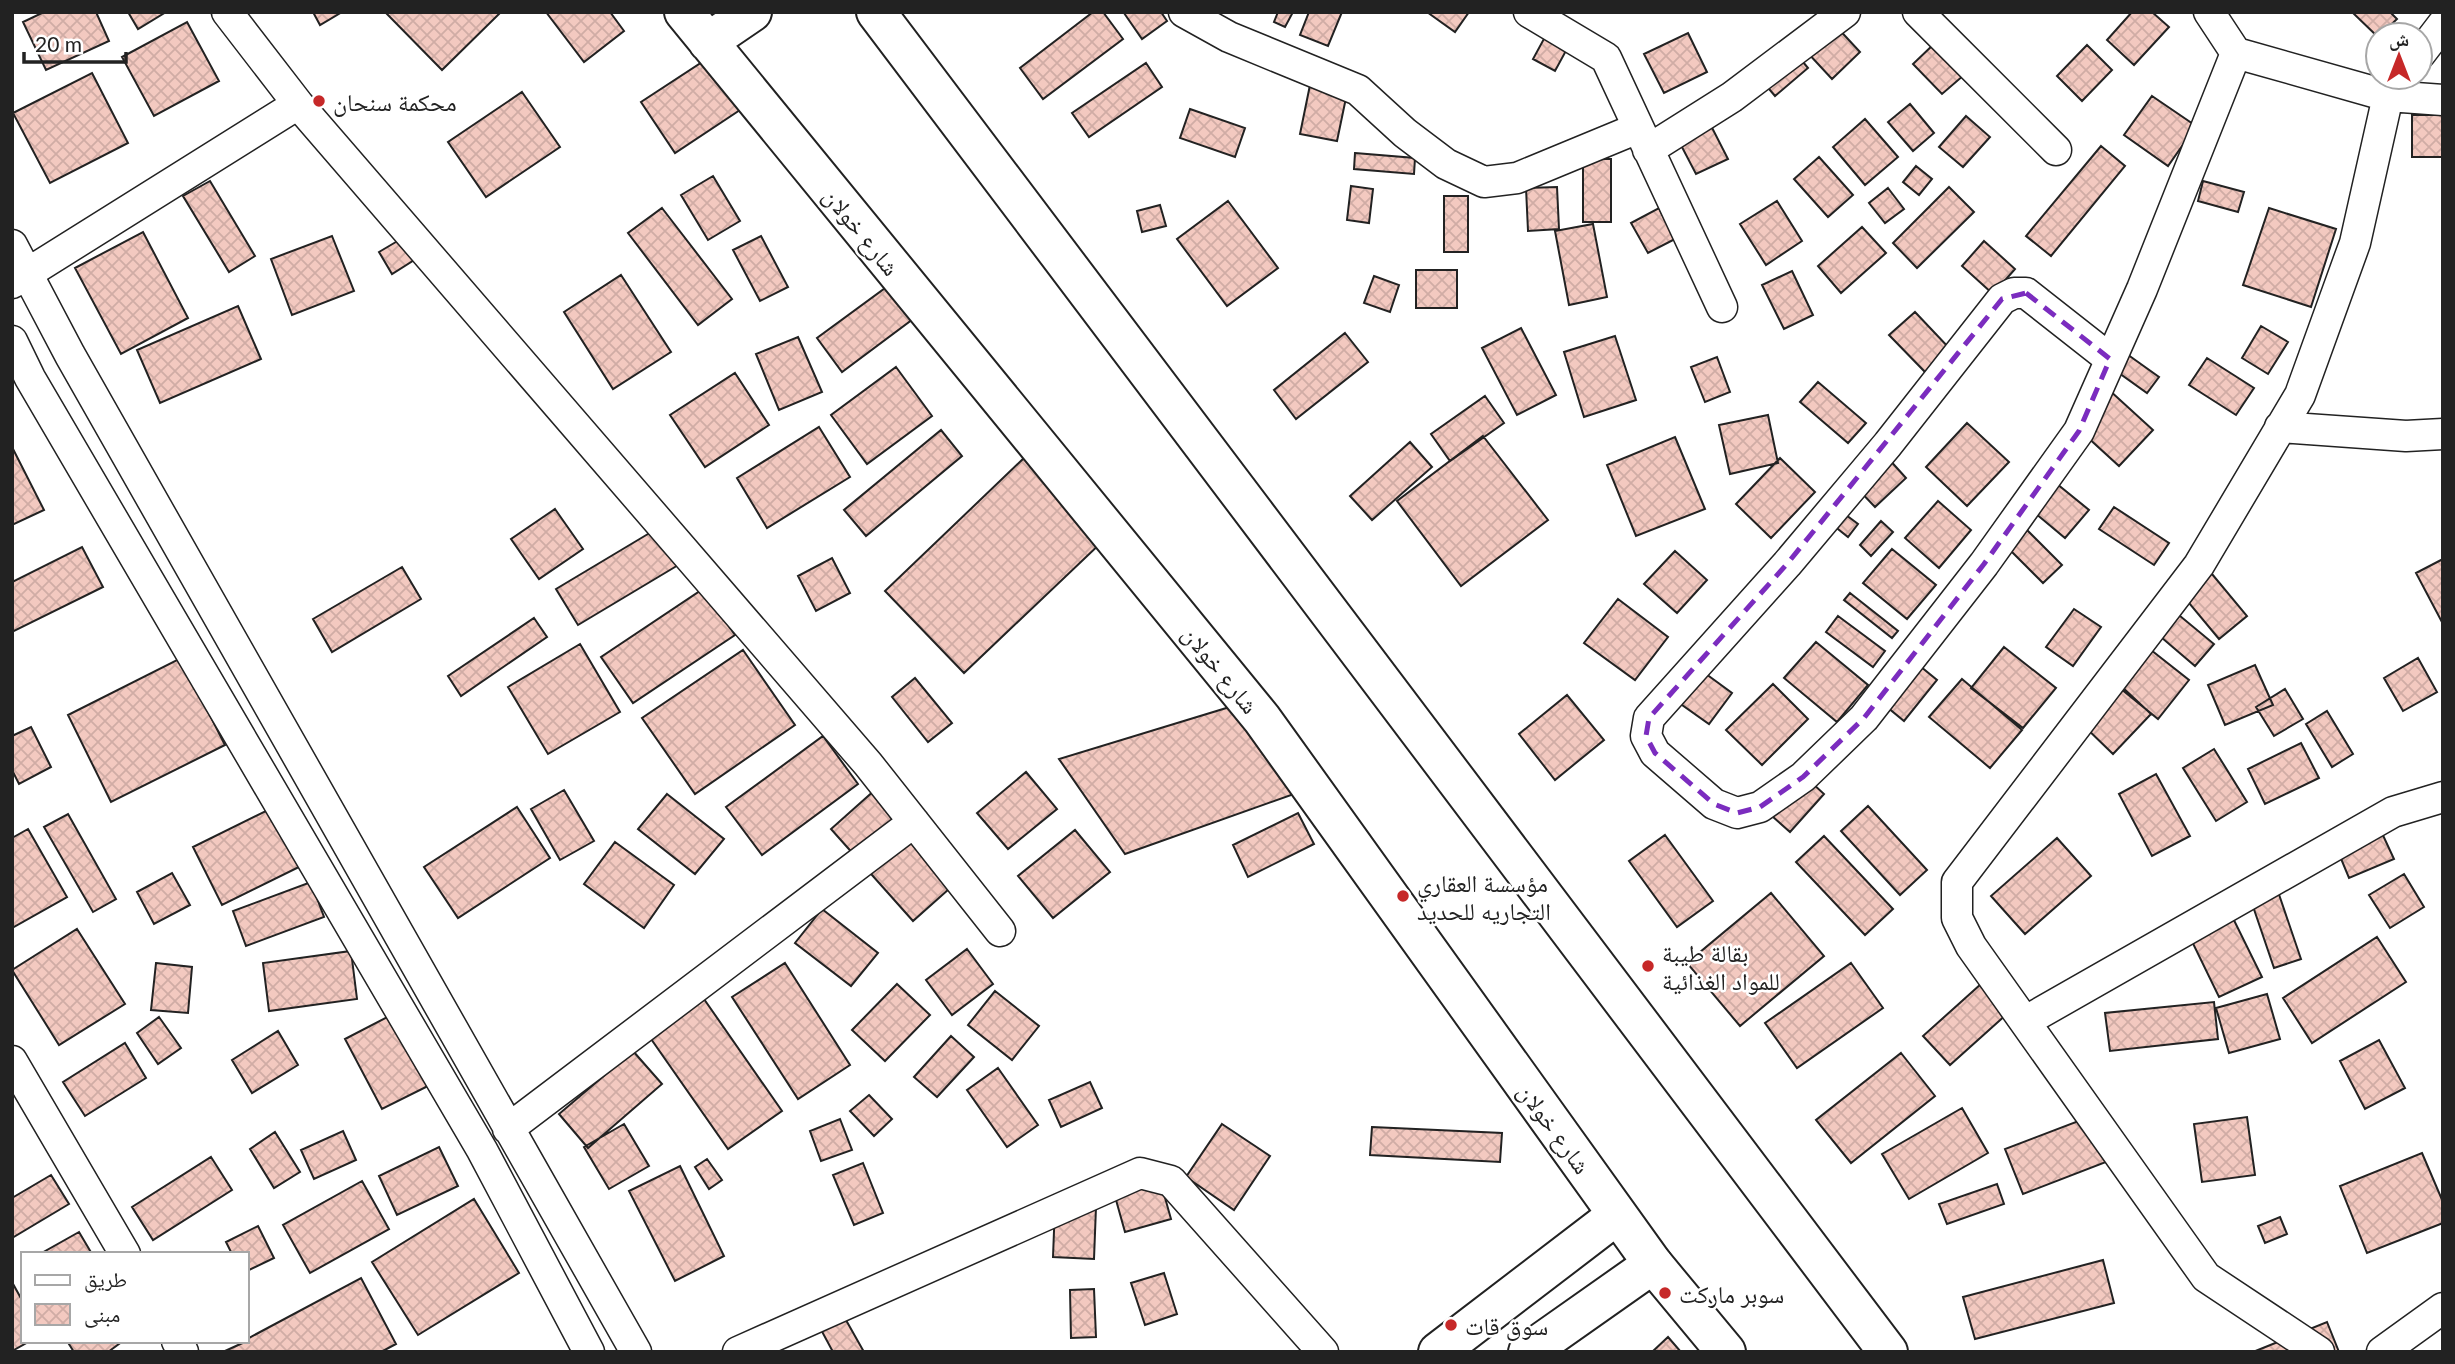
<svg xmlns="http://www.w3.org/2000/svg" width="2455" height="1364" font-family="Lato,'Noto Naskh Arabic',sans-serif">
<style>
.building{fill:url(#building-cross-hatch);stroke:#222;stroke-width:2}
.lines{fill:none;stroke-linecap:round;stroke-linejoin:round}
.street-casing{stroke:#222;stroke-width:33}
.secondary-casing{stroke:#222;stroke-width:42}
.primary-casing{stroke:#222;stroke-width:42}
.street{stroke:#fff;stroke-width:30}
.secondary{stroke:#fff;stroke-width:38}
.primary{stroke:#fff;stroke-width:38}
.marked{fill:none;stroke:#7b2cbf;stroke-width:5;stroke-dasharray:14 9;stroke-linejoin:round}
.poi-dot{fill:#c62828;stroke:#fff;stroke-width:2.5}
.labels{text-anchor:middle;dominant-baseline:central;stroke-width:5;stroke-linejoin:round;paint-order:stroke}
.poi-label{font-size:24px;fill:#222;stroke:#fff;text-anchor:start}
.street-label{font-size:24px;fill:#222;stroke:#fff}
</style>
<defs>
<pattern id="building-cross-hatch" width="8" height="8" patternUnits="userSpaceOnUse" patternTransform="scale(1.75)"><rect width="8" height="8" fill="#f3c9c0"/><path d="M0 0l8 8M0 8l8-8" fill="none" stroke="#d0aca5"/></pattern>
</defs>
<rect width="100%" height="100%" fill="#fff"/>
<path class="building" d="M44 12H96L109 41 46 70 23 22Z
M128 12H166L138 29Z
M313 12H342L320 25Z
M385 12H501L442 70Z
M546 12H610L624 31 584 62Z
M1093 12H1103L1123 39 1043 99 1020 68Z
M1161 12 1167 21 1142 39 1124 13Z
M1278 12H1293L1285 27 1274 22Z
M1309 12H1342L1328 46 1300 35Z
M1427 12H1469L1455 32Z
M2132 12H2152L2169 27 2134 65 2107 40Z
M2352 12H2390L2397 19 2378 37Z
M187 22 219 81 154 116 122 57Z
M1552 24 1574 36 1555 71 1533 59Z
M1834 24 1860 52 1832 79 1806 51Z
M1688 33 1707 72 1664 93 1644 54Z
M1934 44 1964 75 1942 94 1913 64Z
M2087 45 2112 70 2082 101 2057 76Z
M1792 49 1808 68 1775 96 1759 77Z
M713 55 746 106 675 153 641 102Z
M1146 63 1162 87 1089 137 1072 113Z
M92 73 128 143 50 183 13 113Z
M1310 85 1347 93 1337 141 1300 134Z
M522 92 560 147 486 197 448 142Z
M2152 96 2196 126 2168 166 2124 135Z
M1910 104 1934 133 1913 151 1888 122Z
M1190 109 1245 128 1235 157 1180 138Z
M1704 112 1728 159 1696 174 1672 128Z
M2412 115H2443V157H2412Z
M1966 116 1990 137 1963 167 1939 147Z
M1865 119 1898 157 1865 185 1833 147Z
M2101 146 2125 166 2051 256 2026 236Z
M1355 153 1415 158 1414 174 1354 169Z
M1819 157 1853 195 1828 217 1794 179Z
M1583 159H1611V222H1583Z
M1916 166 1932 179 1919 195 1903 182Z
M713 176 740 221 708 240 681 195Z
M210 181 255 256 229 272 183 196Z
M2203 181 2244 192 2238 212 2198 201Z
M1351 186 1373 189 1369 223 1347 220Z
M1557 187 1559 229 1528 231 1526 188Z
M1949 187 1974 212 1917 268 1893 243Z
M1888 188 1904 209 1885 223 1869 203Z
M1444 196H1468V252H1444Z
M1228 201 1278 268 1227 306 1177 239Z
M1777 201 1802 241 1766 265 1740 224Z
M1160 205 1166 226 1142 232 1137 211Z
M662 208 732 299 698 325 628 233Z
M1659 208 1675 239 1648 253 1631 223Z
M2269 208 2336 229 2311 307 2243 285Z
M1593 224 1607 297 1569 305 1555 231Z
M1862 227 1886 253 1841 293 1818 266Z
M143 232 188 318 121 354 75 268Z
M332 236 354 291 292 315 271 259Z
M406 236 419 257 392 274 379 252Z
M761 236 788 287 760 301 733 250Z
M1984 241 2015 269 1993 294 1962 266Z
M1416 270H1457V308H1416Z
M1792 271 1813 315 1784 329 1762 285Z
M621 275 671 352 613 389 564 312Z
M1374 276 1399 285 1390 312 1364 303Z
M888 286 913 319 842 372 817 338Z
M238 306 261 359 160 403 137 350Z
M1915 312 1951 350 1926 373 1889 335Z
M2261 326 2288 342 2268 374 2242 358Z
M1521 328 1556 395 1517 415 1482 348Z
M1345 333 1368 362 1296 419 1274 390Z
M1615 336 1636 400 1584 417 1564 352Z
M798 337 822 392 779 410 756 354Z
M2117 347 2159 377 2147 393 2105 363Z
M1717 357 1730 392 1705 402 1691 367Z
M2207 358 2254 388 2236 415 2189 385Z
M896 367 932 416 867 464 831 415Z
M735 373 769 425 705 467 670 415Z
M1818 382 1866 423 1848 443 1800 402Z
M2108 389 2153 430 2119 466 2074 425Z
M1485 396 1504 423 1450 461 1431 434Z
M1768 415 1778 463 1730 474 1719 425Z
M1967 423 2009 462 1967 506 1926 467Z
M819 427 850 477 767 528 737 478Z
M941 430 962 456 866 536 844 510Z
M1483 436 1548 520 1461 586 1397 501Z
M1675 437 1705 509 1636 536 1607 465Z
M1410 442 1432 467 1372 520 1350 496Z
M12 447 44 510 12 525Z
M1887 457 1906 478 1875 507 1856 487Z
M1024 458 1104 540 964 673 885 591Z
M1780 458 1815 492 1771 538 1736 504Z
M2046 475 2089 510 2065 538 2023 503Z
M1938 501 1971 530 1939 568 1905 538Z
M2114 507 2169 543 2154 565 2099 529Z
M555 509 583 549 539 579 511 539Z
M1838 509 1858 524 1848 537 1828 521Z
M2013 516 2062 565 2043 583 1994 534Z
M673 519 695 555 578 625 556 589Z
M1881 521 1893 532 1871 556 1860 545Z
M82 547 103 587 12 632V582Z
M1892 549 1936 585 1907 619 1863 583Z
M1675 551 1707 580 1677 613 1644 584Z
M832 558 850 593 816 611 798 576Z
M2443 559V624L2416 573Z
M402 567 421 599 332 652 313 619Z
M2207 568 2247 616 2219 639 2179 591Z
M703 589 735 635 633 703 601 657Z
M1850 593 1898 631 1892 638 1844 600Z
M1618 599 1668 637 1635 680 1584 643Z
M2074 609 2101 627 2073 666 2046 647Z
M2174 611 2214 644 2195 666 2155 632Z
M1838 616 1885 651 1873 667 1826 632Z
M534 618 547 637 461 696 448 676Z
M1816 642 1868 685 1837 722 1784 678Z
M580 644 620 712 548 754 508 687Z
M2004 647 2056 688 2023 728 1971 688Z
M743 650 795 725 695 794 642 718Z
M2151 650 2189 680 2158 719 2120 688Z
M181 658 225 745 111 802 68 715Z
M2418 658 2437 692 2403 711 2384 678Z
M1915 662 1937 680 1904 721 1881 702Z
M1691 663 1732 693 1709 724 1668 695Z
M2255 665 2273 705 2225 725 2208 685Z
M915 678 952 723 928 742 892 697Z
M1962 679 2022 730 1990 768 1929 717Z
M1773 684 1808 719 1762 765 1726 730Z
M2120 685 2151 714 2113 754 2082 724Z
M2285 689 2303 719 2274 736 2256 707Z
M1567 695 1604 740 1555 780 1519 734Z
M1233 706 1294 794 1125 854 1059 759Z
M2327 711 2353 754 2332 767 2306 724Z
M31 727 51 767 19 784 12 770V736Z
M823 736 858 784 762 855 726 807Z
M2301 743 2319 778 2265 804 2248 769Z
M2214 749 2247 802 2216 821 2183 768Z
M1798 770 1824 794 1790 832 1764 809Z
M1026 772 1057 809 1008 849 977 813Z
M2156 774 2190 836 2152 856 2119 794Z
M885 781 967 873 913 921 831 829Z
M564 790 594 841 560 860 531 809Z
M667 794 724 839 695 874 638 829Z
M1868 806 1927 870 1900 895 1841 831Z
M517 807 550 858 458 918 424 867Z
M272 808 301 866 222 905 193 847Z
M1298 813 1314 844 1248 877 1233 845Z
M68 814 116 899 93 912 44 827Z
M28 829 67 897 12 928V838Z
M1075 830 1110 872 1053 918 1018 876Z
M2381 831 2394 859 2349 878 2337 849Z
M1665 835 1713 901 1677 927 1629 861Z
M1824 836 1893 909 1865 935 1796 862Z
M2057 838 2091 876 2025 934 1991 896Z
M615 842 674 885 644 928 584 884Z
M2271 871 2301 959 2274 968 2244 880Z
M172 873 190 905 154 924 137 892Z
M2404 874 2424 907 2390 928 2369 895Z
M311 882 324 917 246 946 233 911Z
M1771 893 1824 956 1740 1026 1687 963Z
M2225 902 2262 977 2219 997 2183 923Z
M822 909 878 953 851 986 795 943Z
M77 929 125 1004 59 1045 12 970Z
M2377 937 2406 982 2312 1043 2283 998Z
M967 949 993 984 952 1015 926 980Z
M351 951 357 999 269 1011 263 963Z
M156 963 192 967 188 1013 151 1010Z
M785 963 850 1065 798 1099 732 997Z
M1851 963 1883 1008 1797 1068 1765 1023Z
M897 984 930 1015 885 1061 852 1030Z
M1981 984 2008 1013 1950 1065 1923 1036Z
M697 989 782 1111 728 1149 642 1026Z
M995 991 1039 1026 1012 1060 968 1025Z
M2267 994 2280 1039 2229 1053 2216 1008Z
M2214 1002 2218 1039 2110 1051 2105 1013Z
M399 1011 436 1082 382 1109 345 1039Z
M159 1017 181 1048 158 1064 137 1033Z
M278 1031 298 1065 252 1093 232 1060Z
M951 1036 974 1057 937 1097 914 1077Z
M2379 1040 2405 1088 2365 1109 2340 1061Z
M125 1043 146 1078 85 1116 63 1082Z
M633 1051 662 1084 588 1148 559 1114Z
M1901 1053 1935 1096 1851 1163 1816 1120Z
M998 1068 1038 1125 1007 1147 967 1090Z
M1090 1082 1102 1108 1061 1127 1049 1100Z
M869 1095 892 1119 874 1136 850 1111Z
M1962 1108 1988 1153 1909 1199 1882 1154Z
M2089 1117 2106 1162 2023 1194 2005 1149Z
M2247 1117 2255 1175 2202 1182 2194 1124Z
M840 1119 852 1150 821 1161 810 1131Z
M624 1124 649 1166 609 1189 584 1147Z
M1222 1124 1270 1156 1234 1210 1186 1177Z
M1372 1127 1502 1133 1500 1162 1370 1155Z
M343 1131 356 1160 314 1179 301 1150Z
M275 1132 300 1172 274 1188 250 1149Z
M439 1147 458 1186 397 1215 379 1176Z
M2422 1153 2443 1202V1223L2367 1253 2340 1186Z
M211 1157 232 1190 153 1240 132 1207Z
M707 1159 722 1180 709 1189 695 1167Z
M1155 1162 1171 1219 1125 1232 1109 1175Z
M863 1163 883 1213 854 1225 833 1175Z
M680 1166 724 1256 675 1281 629 1191Z
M51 1175 69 1204 12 1238V1198Z
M362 1181 389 1229 310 1273 283 1225Z
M1997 1184 2004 1204 1947 1224 1939 1204Z
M474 1199 519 1273 418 1335 372 1262Z
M1055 1205 1096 1207 1094 1259 1053 1257Z
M2280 1217 2287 1234 2265 1243 2258 1226Z
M258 1226 274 1258 247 1271V1254H232L226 1242Z
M79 1232 92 1254H40Z
M2103 1260 2114 1303 1975 1339 1963 1297Z
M1164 1273 1177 1314 1145 1325 1131 1283Z
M361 1278 396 1344 381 1352 225 1351 247 1341V1339Z
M12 1282 23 1302V1341H30L12 1351Z
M1094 1289 1096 1337 1071 1338 1070 1290Z
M842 1313 864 1352H833L819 1326Z
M2327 1322 2339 1352H2253Z
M1668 1337 1681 1352H1652Z
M67 1341H123L108 1352H74Z"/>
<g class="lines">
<defs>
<path id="street" d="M1184 12 1229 37 1358 90 1405 133 1446 164 1484 182 1517 178 1638 128
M1529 12 1606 58 1722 307
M1918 12 2056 150
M2209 12 2236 53 2388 96 2443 100
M2420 54 2443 24
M298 104 868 764 1000 931
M1648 150 1732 97 1845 12
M12 245 70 355 636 1352
M12 283 298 104 227 12
M12 341 30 378 482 1150 589 1352
M2110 359 2026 293H2014L2002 299 1888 444 1787 564 1649 718 1646 736 1655 753 1714 804 1737 813 1760 807 1803 777 1864 718 1984 564 2079 431 2142 289 2236 53
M2280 427 2406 436 2443 434
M2026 1021 2393 812 2443 797
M12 1061 125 1254
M508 1129 914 822
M177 1341 183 1352
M738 1352 1140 1173 1171 1181 1323 1352
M2319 1352 2206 1277 1971 946 1957 918V882L2199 565 2300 395 2355 243 2388 96 2402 77
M2382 1352 2443 1308"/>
<path id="secondary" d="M1438 1352 1617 1215
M1528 1352 1653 1264"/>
<path id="primary" d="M684 12 1262 719 1653 1264 1726 1352
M876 12 1888 1352
M708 42 752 12"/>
</defs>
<use href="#street" class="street-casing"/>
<use href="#secondary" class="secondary-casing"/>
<use href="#primary" class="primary-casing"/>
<use href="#street" class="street"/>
<use href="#secondary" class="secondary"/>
<use href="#primary" class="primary"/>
</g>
<path class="marked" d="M2026 293 2110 359 2079 431 1984 564 1864 718 1803 777 1760 807 1737 813 1714 804 1655 753 1646 736 1649 718 1787 564 2002 299Z"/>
<g class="poi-dot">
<circle cx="319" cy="101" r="7"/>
<circle cx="1403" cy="896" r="7"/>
<circle cx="1648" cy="966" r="7"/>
<circle cx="1665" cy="1293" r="7"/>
<circle cx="1451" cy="1325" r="7"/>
</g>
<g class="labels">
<g class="poi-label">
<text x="333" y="101">محكمة سنحان</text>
<text x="1417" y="882">مؤسسة العقاري<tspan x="1417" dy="28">التجاريه للحديد</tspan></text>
<text x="1662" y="952">بقالة طيبة<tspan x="1662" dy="28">للمواد الغذائية</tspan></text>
<text x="1679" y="1293">سوبر ماركت</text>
<text x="1465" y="1325">سوق قات</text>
</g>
<g class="street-label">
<text transform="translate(862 231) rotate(51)">شارع خولان</text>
<text transform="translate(1221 669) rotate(51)">شارع خولان</text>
<text transform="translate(1555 1128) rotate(54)">شارع خولان</text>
</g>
</g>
<rect width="2455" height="1364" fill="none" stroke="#222222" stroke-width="28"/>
<rect x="21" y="1252" width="228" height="91" fill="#ffffff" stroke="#a7a7a7" stroke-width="2"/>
<rect x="35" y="1275" width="35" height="10" fill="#ffffff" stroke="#a7a7a7" stroke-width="2"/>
<text x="84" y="1287" font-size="21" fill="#222222">طريق</text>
<rect x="35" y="1304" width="35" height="21" fill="url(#building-cross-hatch)" stroke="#a7a7a7" stroke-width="2"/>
<text x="84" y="1322" font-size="21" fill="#222222">مبنى</text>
<g transform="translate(2399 56)"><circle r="33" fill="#ffffff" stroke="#a7a7a7" stroke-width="2"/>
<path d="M0-5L12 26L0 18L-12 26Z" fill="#c62828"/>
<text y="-10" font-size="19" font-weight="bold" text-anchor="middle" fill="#222222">ش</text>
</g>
<path d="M24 52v10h102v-10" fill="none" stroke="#222222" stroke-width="3.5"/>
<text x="35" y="52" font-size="21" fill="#222222" stroke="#ffffff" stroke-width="5" paint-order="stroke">20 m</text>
</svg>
